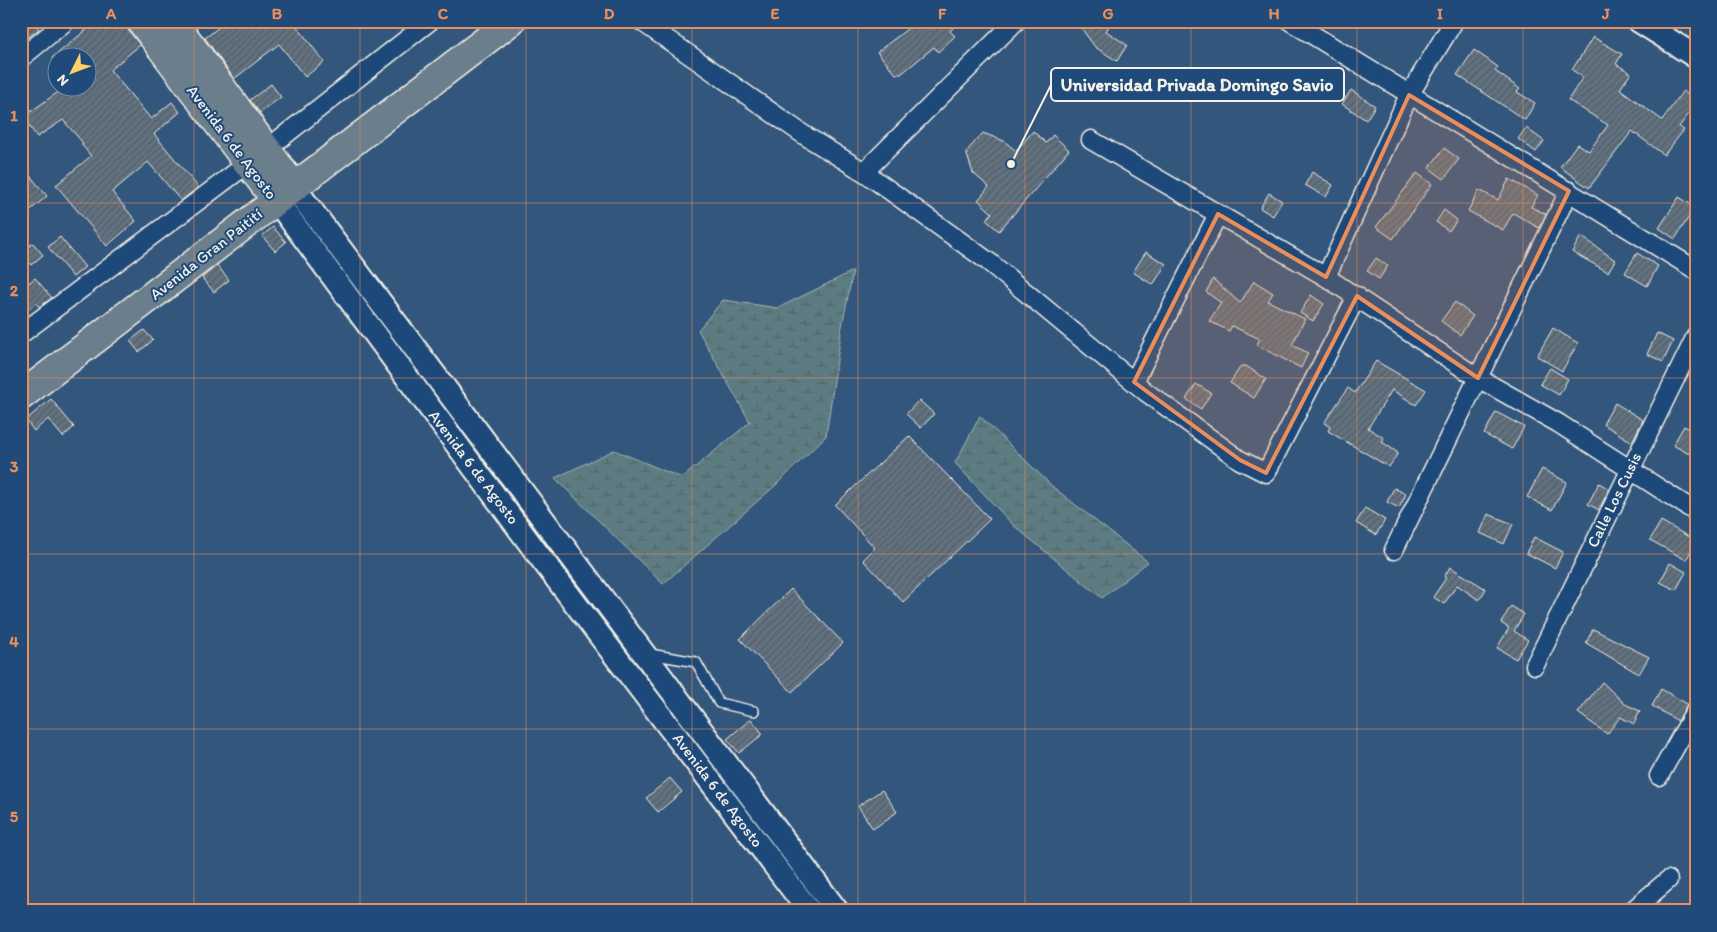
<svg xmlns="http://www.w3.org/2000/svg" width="1717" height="932" font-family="Itim,sans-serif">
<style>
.wetland{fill:url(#wetland-marsh);stroke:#a8b6b4}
.building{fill:url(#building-hatch);stroke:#f4f1e8}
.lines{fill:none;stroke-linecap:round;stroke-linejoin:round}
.service-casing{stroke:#f4f1e8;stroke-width:12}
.minor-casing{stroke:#f4f1e8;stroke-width:21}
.tertiary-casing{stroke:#f4f1e8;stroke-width:26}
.primary-casing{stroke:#f4f1e8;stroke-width:31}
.service{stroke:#1f4a7a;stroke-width:9}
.minor{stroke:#1f4a7a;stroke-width:18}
.tertiary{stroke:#1f4a7a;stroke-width:22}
.primary{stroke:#6b7e8b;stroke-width:28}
.marked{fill:#ec8e59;fill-opacity:0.2;stroke:#ec8e59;stroke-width:4;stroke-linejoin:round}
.grid{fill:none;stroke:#ec8e59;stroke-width:1;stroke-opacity:0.55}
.labels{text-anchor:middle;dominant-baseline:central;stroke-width:4;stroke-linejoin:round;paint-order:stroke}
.street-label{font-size:16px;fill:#f4f1e8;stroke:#1f4a7a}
.leader{fill:none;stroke:#f4f1e8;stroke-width:2}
.callout-dot{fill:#f4f1e8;stroke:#1f4a7a;stroke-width:2}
.callout{fill:#1f4a7a;stroke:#f4f1e8;stroke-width:2}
.callout-label{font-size:18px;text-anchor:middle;font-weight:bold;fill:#f4f1e8}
.neatline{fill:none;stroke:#ec8e59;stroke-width:2}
.grid-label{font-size:16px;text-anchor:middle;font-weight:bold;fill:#ec8e59}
</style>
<defs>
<pattern id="wetland-marsh" width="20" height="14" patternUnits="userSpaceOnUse" patternTransform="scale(1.25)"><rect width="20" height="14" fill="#5c7c81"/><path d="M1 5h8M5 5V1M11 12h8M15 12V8" fill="none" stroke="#536566"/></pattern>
<pattern id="building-hatch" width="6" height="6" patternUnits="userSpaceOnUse" patternTransform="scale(1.25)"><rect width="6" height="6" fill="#617281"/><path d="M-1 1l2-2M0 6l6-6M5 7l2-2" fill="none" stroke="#545b61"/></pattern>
</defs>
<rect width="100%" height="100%" fill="#33567c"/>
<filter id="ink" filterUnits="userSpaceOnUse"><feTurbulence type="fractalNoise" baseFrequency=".02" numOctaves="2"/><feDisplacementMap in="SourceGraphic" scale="10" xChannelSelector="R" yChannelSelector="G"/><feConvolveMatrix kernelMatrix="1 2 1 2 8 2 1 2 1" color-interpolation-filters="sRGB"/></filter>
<g filter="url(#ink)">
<path class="wetland" d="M853 271 842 326 826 436 777 484 663 584 555 478 614 450 682 478 750 422 698 330 723 300 778 308Z
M980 416 1053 487 1148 562 1102 598 1013 525 955 463Z"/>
<path class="building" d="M21 21H34L39 29 21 43Z
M97 21H121L140 45 110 70 151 119 172 102 180 112 154 134 198 187 181 201 148 162 112 192 136 221 107 246 56 185 91 156 81 144 83 143 63 120 37 137 23 117 64 88H88V58H52Z
M227 21H293L324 62 305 77 279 44 234 79 205 38Z
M918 21H960L950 31 955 36 938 52 934 47 901 74H896L877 52Z
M1076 21H1112L1106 31 1127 45 1117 61 1095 47Z
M1593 37 1622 54 1616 64 1631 73 1620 89 1662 120 1683 91 1696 101V104L1679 127 1684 130 1664 155 1632 131 1589 188 1560 167 1577 144 1589 151 1608 125 1568 100 1583 77 1572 70Z
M1474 50 1498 67 1495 71 1520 89 1517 92 1535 103 1525 120 1457 75Z
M271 84 281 97 260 113 250 100Z
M1351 90 1375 106 1366 120 1342 104Z
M1526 128 1544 141 1536 152 1518 139Z
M1033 131 1046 143 1053 135 1069 150 999 231 986 220 992 213 978 200 989 187 973 173 966 152 983 133 1004 141 1016 151Z
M1444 148 1459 159 1444 179 1429 168Z
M21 165 47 196 27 213 21 206Z
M1312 172 1333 185 1326 197 1305 185Z
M1417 173 1432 184 1393 239 1376 227Z
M1509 179 1538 195 1531 207 1546 214 1539 228 1513 213 1503 230 1468 211 1479 190 1498 200Z
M1269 193 1282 201 1273 216 1260 208Z
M1679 197 1695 207 1675 239 1659 228Z
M1444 210 1457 220 1449 231 1436 222Z
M273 227 286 242 275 251 262 236Z
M1581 236 1615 260 1608 272 1572 252Z
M60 237 85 267 73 277 48 247Z
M33 243 43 255 31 265 21 252Z
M1146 252 1166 264 1153 285 1133 272Z
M1637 253 1658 266 1647 286 1625 273Z
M1376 258 1388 266 1379 279 1367 271Z
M217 265 229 280 214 292 202 278Z
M35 278 52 298 39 307 36 303 21 316V289Z
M1213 279 1240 303 1254 281 1273 293 1268 301 1305 319 1292 345 1308 353 1301 368 1256 345 1260 339 1232 326 1229 331 1209 321 1221 303 1206 292Z
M1311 295 1324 304 1313 321 1300 313Z
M1455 302 1473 316 1460 335 1441 321Z
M1553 328 1578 343 1562 371 1537 356Z
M144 330 153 340 139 352 130 341Z
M1657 333 1673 341 1663 362 1647 354Z
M1376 361 1426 390 1416 405 1392 390 1368 428 1384 438 1382 442 1398 453 1389 467 1328 431 1330 427 1324 423 1348 388 1355 393Z
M1241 366H1246L1266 379 1254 398 1230 383Z
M1550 368 1568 379 1559 395 1540 384Z
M1196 384 1211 393 1201 409 1186 399Z
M51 399 74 427 63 437 48 419 34 431 26 420Z
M919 400 934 414 921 428 906 414Z
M1615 403 1643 420 1632 442 1603 424Z
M1496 412 1524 427 1512 449 1484 434Z
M1684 426 1696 433V442L1689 454 1673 445Z
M909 436 990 519 903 602 863 560 875 548 835 505Z
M1542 469 1567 482 1552 510 1527 497Z
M1599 483 1609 489 1599 510 1588 504Z
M1394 488 1406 494 1399 508 1387 502Z
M1365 508 1385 520 1376 535 1356 523Z
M1488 514 1513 524 1504 544 1480 533Z
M1661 521 1696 541 1686 560 1650 540Z
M1534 537 1563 552 1555 568 1526 553Z
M1670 563 1686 572 1676 590 1660 582Z
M1450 567 1486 589 1479 600 1457 585 1444 604 1433 597 1446 578 1444 577Z
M791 589 843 643 792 692 740 639Z
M1511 606 1524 614 1514 631 1528 640 1516 659 1497 648 1509 628 1501 623Z
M1593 629 1649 657 1639 674 1586 643Z
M1602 682 1625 704 1640 711 1634 724 1620 717 1607 734 1578 713Z
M1661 689 1687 704 1678 721 1652 706Z
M751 719 763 734 739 753 727 739Z
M670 778 682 792 658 812 646 798Z
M882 790 897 812 873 829 858 806Z"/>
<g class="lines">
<defs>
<path id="service" d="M650 654 696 662 719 703 754 711"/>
<path id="minor" d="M641 21 804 135 864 172 1016 21
M1290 21 1696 270
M21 58 66 21
M1091 140 1326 277 1478 378 1558 423 1696 512
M864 172 989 262 1146 392 1240 460 1266 473 1357 296
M1326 277 1409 95 1454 21
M21 334 267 149 430 21
M1134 382 1218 214
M1394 550 1569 191
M1535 665 1696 336
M1659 776 1696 710
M1632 911 1668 880"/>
<path id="tertiary" d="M1639 21 1696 57
M294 187 837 911
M276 200 537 553 809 911"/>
<path id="primary" d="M141 21 276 200
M173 21 294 187
M21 396 511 21"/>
</defs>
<use href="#service" class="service-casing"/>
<use href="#minor" class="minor-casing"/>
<use href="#tertiary" class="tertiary-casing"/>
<use href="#primary" class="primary-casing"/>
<use href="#service" class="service"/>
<use href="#minor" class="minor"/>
<use href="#tertiary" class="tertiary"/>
<use href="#primary" class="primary"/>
</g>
</g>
<path class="marked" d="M1409 95 1569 191 1478 378 1357 296 1266 473 1240 460 1134 382 1218 214 1326 277Z"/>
<path class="grid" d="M194 21V911M360 21V911M526 21V911M692 21V911M858 21V911M1025 21V911M1191 21V911M1357 21V911M1523 21V911M21 203H1696M21 378H1696M21 554H1696M21 729H1696"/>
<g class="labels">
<g class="street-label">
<text transform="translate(232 142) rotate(53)">Avenida 6 de Agosto</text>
<text transform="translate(206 254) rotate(-38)">Avenida Gran Paitití</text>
<text transform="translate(474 467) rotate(53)">Avenida 6 de Agosto</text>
<text transform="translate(1614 500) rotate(-64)">Calle Los Cusis</text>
<text transform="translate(718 790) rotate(53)">Avenida 6 de Agosto</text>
</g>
</g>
<path class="leader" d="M1011 164L1051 85"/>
<circle class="callout-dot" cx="1011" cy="164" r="5"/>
<rect class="callout" x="1051" y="68" width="293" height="33" rx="5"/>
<g class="callout-label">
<text x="1197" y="91">Universidad Privada Domingo Savio</text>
</g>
<rect width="1717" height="932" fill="none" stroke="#1f4a7a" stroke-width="55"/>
<g transform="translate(72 72) rotate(228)"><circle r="24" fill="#1f4a7a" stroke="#748da6"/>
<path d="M0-4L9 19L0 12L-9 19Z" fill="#ffd166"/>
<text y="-8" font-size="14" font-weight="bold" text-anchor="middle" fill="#f4f1e8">N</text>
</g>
<rect x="28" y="28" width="1662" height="876" class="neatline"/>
<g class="grid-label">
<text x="111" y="19">A</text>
<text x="277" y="19">B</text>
<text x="443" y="19">C</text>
<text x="609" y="19">D</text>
<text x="775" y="19">E</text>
<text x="942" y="19">F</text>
<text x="1108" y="19">G</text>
<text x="1274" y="19">H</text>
<text x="1440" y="19">I</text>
<text x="1606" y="19">J</text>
<text x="14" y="121">1</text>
<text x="14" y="296">2</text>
<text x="14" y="472">3</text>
<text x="14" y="647">4</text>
<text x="14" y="822">5</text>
</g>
</svg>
